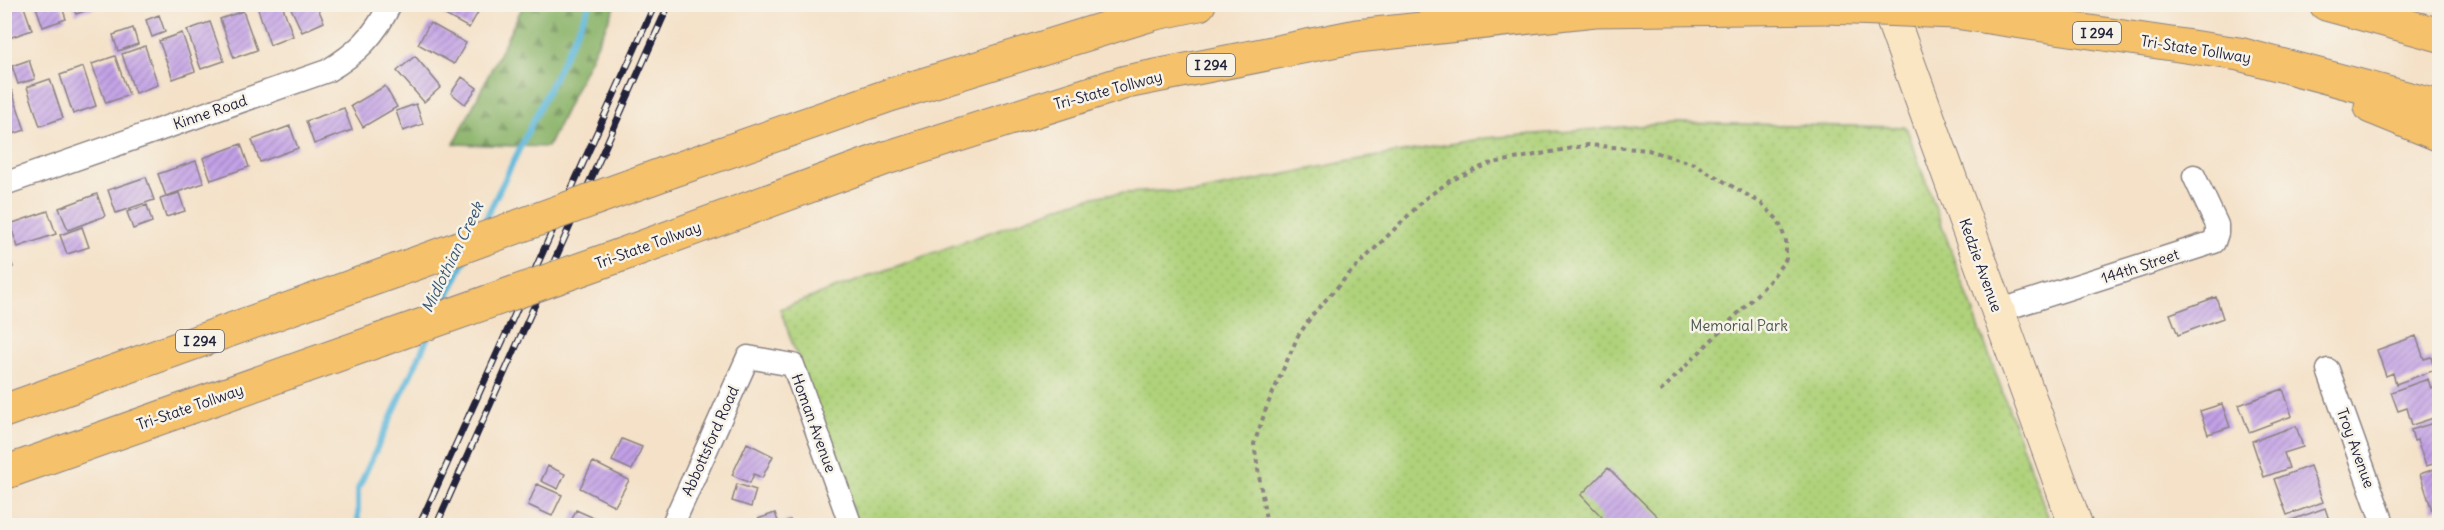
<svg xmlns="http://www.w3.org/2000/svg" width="2444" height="530" font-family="Delius,sans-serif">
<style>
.forest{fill:url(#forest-firs);stroke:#566b52;stroke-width:1.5}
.park{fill:url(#park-dots);stroke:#687a5a;stroke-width:1.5}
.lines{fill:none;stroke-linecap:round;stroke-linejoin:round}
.stream{stroke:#5eb8db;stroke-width:6}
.building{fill:url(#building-hatch)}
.minor-casing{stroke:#8b8282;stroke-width:25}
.secondary-casing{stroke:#8b8282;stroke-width:35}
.motorway-casing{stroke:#8b8282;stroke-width:35}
.path{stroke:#8b8282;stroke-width:4;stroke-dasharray:4.5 4.5;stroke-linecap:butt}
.minor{stroke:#fff;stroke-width:22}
.secondary{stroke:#fbe6c4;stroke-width:33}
.motorway{stroke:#f5c16b;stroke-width:33}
.rail-casing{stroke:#22223b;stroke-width:7}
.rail{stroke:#f7f3e8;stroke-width:4.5;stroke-dasharray:14;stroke-linecap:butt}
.motorway-bridge-casing{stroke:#8b8282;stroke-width:35;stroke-linecap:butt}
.motorway-bridge{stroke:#f5c16b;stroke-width:33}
.labels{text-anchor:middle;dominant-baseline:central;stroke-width:5;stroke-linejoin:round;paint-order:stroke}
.shield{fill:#f7f3e8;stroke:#62616f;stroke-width:1.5}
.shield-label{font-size:14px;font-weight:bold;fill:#22223b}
.street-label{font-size:15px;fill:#22223b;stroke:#f7f3e8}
.park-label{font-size:15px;fill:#4c574e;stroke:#f7f3e8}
.water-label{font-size:16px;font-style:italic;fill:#375673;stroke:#f7f3e8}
</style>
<defs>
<pattern id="forest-firs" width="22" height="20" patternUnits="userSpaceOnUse" patternTransform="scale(1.5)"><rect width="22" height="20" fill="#8bb46a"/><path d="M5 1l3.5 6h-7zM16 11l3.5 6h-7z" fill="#719258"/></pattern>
<pattern id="park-dots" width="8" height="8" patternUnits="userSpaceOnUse" patternTransform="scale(1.5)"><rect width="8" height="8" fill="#afd27a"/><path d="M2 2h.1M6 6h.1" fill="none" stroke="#96b46a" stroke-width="1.8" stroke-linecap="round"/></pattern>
<pattern id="building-hatch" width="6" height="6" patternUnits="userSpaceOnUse" patternTransform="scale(1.5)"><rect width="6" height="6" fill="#c2a0e6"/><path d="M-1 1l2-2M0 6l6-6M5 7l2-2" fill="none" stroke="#9d82bc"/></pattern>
</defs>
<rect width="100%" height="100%" fill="#f7f3e8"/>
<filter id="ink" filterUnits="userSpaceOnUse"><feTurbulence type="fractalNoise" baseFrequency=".0167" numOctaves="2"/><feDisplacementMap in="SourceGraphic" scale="12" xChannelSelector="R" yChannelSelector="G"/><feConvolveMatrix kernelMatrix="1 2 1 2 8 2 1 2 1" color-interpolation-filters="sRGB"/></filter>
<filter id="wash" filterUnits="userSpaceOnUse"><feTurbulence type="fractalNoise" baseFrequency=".008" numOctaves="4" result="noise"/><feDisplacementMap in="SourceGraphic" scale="24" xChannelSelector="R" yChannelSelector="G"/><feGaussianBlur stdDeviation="1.35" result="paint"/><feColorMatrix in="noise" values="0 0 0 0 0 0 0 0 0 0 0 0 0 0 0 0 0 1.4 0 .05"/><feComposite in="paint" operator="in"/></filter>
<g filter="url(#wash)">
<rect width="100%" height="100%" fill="#f4e1c8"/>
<path class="forest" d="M524 4 616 5 548 147 454 144Z"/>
<path class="park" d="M1674 123 1906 127 2051 525H858L780 309 1072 202 1109 194 1161 191 1193 193 1350 161 1485 138Z"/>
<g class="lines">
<path class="stream" d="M482 226 590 4
M444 304 467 257
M358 526V489L429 335"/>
</g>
<g id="blocks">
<path class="building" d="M4 4H23L32 30 9 38 4 24Z
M35 4H61L66 19 43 27Z
M72 4H102V5L76 14Z
M261 4H282L293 36 270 45 257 6Z
M289 4H316L324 22 302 32Z
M436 4H476L481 7 469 28 434 9Z
M243 11 257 50 234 58 220 19Z
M159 15 165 32 152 37 146 20Z
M210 22 224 61 201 69 187 30Z
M430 23 466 43 454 64 418 44Z
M133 28 138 44 118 51 113 35Z
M182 33 195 71 173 79 159 41Z
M145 46 158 85 135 93 122 54Z
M115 56 129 95 106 103 92 64Z
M415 56 441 87 424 102 397 71Z
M29 60 35 79 18 84 12 66Z
M83 67 96 106 73 114 60 75Z
M462 77 477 88 465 104 451 93Z
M50 79 63 118 40 126 27 87Z
M385 86 397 107 363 127 351 106Z
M12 91 25 130 4 137V93Z
M416 104 423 124 403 131 396 111Z
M344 108 352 130 314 144 306 121Z
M290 126 298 148 260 162 252 140Z
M241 144 249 167 211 180 203 158Z
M196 161 204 183 166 196 158 174Z
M146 177 154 200 116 213 108 190Z
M179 193 185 211 166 217 160 199Z
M97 194 105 216 68 230 59 208Z
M147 205 152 222 133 229 127 212Z
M48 211 56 234 18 247 10 224Z
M82 227 89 247 67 254 60 235Z
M5 243 13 267 5 270Z
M2216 297 2223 318 2178 335 2170 314Z
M2416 336 2424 359 2431 357 2435 370 2396 384 2393 373 2386 376 2377 350Z
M2428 379 2431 389 2440 386V416L2412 425 2407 408 2398 411 2391 392Z
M2283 389 2292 416 2249 432 2239 405Z
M2222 404 2230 427 2208 434 2200 411Z
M2440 421V462L2426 466 2417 440 2414 441 2411 430Z
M2296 426 2303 447 2284 453 2289 468 2264 477 2252 441Z
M622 439 642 447 632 470 612 461Z
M747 443 773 456 762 478 754 474 750 483 732 475Z
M593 462 629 480 615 506 580 488Z
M548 466 565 474 558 489 541 481Z
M2310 466 2323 502 2287 515 2274 479Z
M2440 467V508L2432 510 2420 474Z
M1608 468 1661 520 1656 526H1606L1599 519 1602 517 1581 495Z
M537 484 562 495 552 516 528 505Z
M737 484 756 490 751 507 732 501Z
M2325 508 2331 526H2291L2289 521Z
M576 510 612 526H569Z
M775 513 779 524 790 520 792 526H760L758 519Z"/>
</g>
</g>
<g filter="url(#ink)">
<use href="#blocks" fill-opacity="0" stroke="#8b8282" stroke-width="1.5"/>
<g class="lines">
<defs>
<path id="minor" d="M4 184 327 71C356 54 376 35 390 4
M1998 311 2214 242 2217 233V225L2194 176
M2328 370 2384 526
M672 526 748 357 793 365 851 526"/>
<path id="secondary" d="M1887 4 2076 526"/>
<path id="motorway" d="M2326 4 2440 35
M1955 12 2239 54 2440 107
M2371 107 2440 135
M666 173 890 95 1152 14 1199 4
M621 255 886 158 1126 82 1357 36 1595 10 1827 7
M4 411 395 271
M4 473 380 340"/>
</defs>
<use href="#minor" class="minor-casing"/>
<use href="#secondary" class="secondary-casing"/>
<use href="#motorway" class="motorway-casing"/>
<path class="path" d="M1267 526 1254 444 1267 406 1298 336 1313 314 1349 274 1426 198 1450 181 1488 164 1588 145 1648 150 1694 164 1761 203 1778 220 1786 241V259L1768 283 1659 393"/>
<use href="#minor" class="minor"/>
<use href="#secondary" class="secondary"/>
<use href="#motorway" class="motorway"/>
<defs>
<path id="rail" d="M419 526 655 4
M436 526 669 4"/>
</defs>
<use href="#rail" class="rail-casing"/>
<use href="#rail" class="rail"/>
<defs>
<path id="motorway-bridge" d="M1827 7 1955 12
M395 271 666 173
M380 340 621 255"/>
</defs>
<use href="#motorway-bridge" class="motorway-bridge-casing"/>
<use href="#motorway-bridge" class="motorway-bridge"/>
</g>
</g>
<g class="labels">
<g class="shield">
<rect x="2073" y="22" width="48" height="22" rx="4.5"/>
<rect x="1187" y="54" width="48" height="22" rx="4.5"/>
<rect x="176" y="330" width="48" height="22" rx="4.5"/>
</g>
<g class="shield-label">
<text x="2097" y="33">I 294</text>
<text x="1211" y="65">I 294</text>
<text x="200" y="341">I 294</text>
</g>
<g class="street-label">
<text transform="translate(2196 49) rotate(9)">Tri-State Tollway</text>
<text transform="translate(1108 90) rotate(-15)">Tri-State Tollway</text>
<text transform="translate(210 112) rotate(-19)">Kinne Road</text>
<text transform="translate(648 245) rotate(-20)">Tri-State Tollway</text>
<text transform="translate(1981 265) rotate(70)">Kedzie Avenue</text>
<text transform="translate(2140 266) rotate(-18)">144th Street</text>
<text transform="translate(190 407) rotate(-19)">Tri-State Tollway</text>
<text transform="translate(814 423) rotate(70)">Homan Avenue</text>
<text transform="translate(710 441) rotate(-66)">Abbottsford Road</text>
<text transform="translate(2356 448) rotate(70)">Troy Avenue</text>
</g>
<g class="park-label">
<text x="1739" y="325">Memorial Park</text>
</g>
<g class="water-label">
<text transform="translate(452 257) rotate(-64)">Midlothian Creek</text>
</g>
</g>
<rect width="2444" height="530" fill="none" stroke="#f7f3e8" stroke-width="24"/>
</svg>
